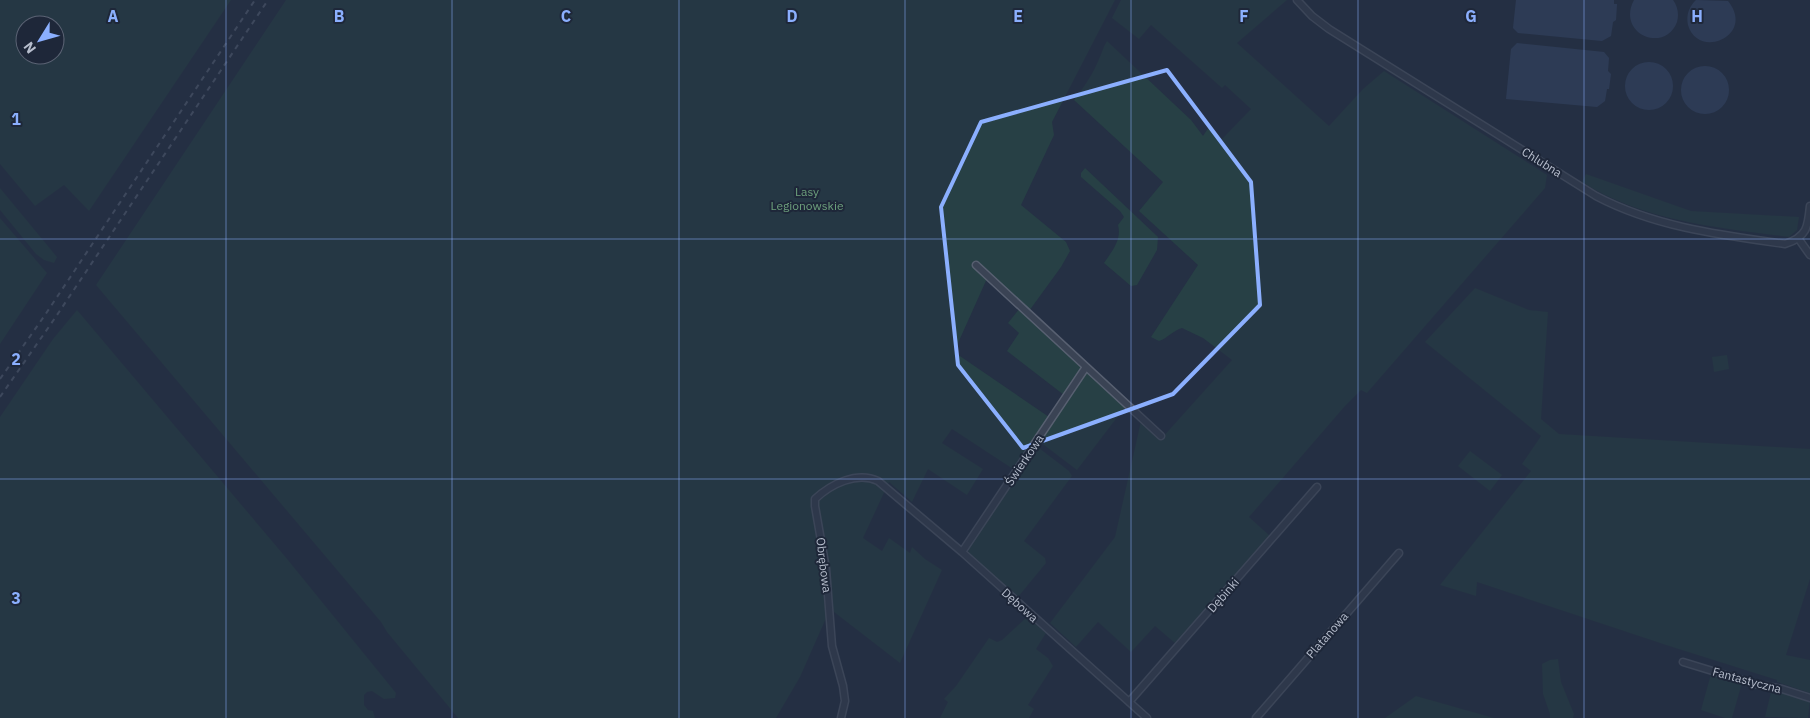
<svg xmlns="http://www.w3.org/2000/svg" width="1810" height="718" font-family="'IBM Plex Sans',sans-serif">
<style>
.green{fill:#274045;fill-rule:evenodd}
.water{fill:#384a6c}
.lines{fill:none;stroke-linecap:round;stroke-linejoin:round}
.street-casing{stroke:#586071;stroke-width:9}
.street{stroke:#3a4354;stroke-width:6}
.rail{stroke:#5c667b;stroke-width:2;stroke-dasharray:5 5;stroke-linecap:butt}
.marked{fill:none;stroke:#8baffe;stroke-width:4;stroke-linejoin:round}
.grid{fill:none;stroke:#8baffe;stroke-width:1;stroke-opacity:0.55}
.labels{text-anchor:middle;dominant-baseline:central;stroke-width:4;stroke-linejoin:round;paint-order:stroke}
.street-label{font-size:12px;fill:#b7becd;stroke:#1e2739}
.park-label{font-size:12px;fill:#6da07c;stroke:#1e2739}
.grid-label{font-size:16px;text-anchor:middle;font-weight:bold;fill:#8baffe;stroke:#1e2739;stroke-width:4;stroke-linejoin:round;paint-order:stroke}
</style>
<rect width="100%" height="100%" fill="#253044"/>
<path class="green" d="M0 0H231L89 211 64 185 35 206 0 164ZM25 25H55V55H25Z
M286 0H1115L1052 122 1054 135 1021 205 1066 242 1070 251 1061 267 1029 311 989 274 954 352 1049 417 1013 469 952 429 942 443 983 469 967 495 928 469 912 502 889 482 863 538 882 551 889 538 910 553 912 547 925 559 942 570 900 663 834 612 831 607 800 677 776 718H458L387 632 381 622 96 285Z
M1121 0H1287L1237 43 1329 126 1363 89 1384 71 1547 175 1545 188 1367 393 1361 390 1345 406 1249 517 1270 536 1176 644 1155 626 1131 652 1098 622 1076 647 1050 623 1115 537 1141 421 1161 439 1232 360 1203 338 1182 328C1172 331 1168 338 1159 341L1151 337 1198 265 1139 211 1163 182 1074 100C1084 87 1093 74 1099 59 1102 53 1103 47 1107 41L1191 120 1203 136 1209 127 1222 139 1251 109 1225 85 1222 88 1151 25 1139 39 1112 18Z
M1085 168 1158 237 1157 250 1137 285 1131 286 1104 263C1112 251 1122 240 1118 225L1124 217 1120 211 1081 177V173Z
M1586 174 1691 211 1799 217 1797 230 1789 237C1719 228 1643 221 1582 182Z
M0 188 57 257 54 263 44 260 36 254 0 210Z
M0 218 47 273 0 344Z
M1475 288 1529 310 1548 312 1541 419 1559 434 1810 449V579L1786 655 1810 660V693L1777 682V680L1666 645 1477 582 1476 596 1440 585 1531 471 1522 464 1541 436 1425 342Z
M1020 308 1081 366 1082 369 1064 395 1007 351 1019 333 1008 323Z
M77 310 288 560 396 693 395 698 384 699 372 691 367 692 364 695V705L368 710 373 711 375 718H0V417L53 339Z
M1727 355 1729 369 1714 372 1712 357Z
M1088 372 1125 407 1077 470 1040 442 1085 373Z
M1039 448 1069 471 1072 476 1024 541 1045 558 1046 563 1018 597 969 554 968 548 1036 449Z
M1470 451 1502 475 1490 491 1458 466Z
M1027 617 1046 633 1036 649 1048 658 1053 666 1028 705 1034 709 1029 718H940L948 702 944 699 956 686 989 638 997 642 1002 640Z
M1558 659 1561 682 1574 714 1573 718H1550V714L1543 694 1542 664 1550 660Z
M1711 674 1742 683 1732 718H1725L1701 710Z
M1783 691 1810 701 1808 718 1765 717 1771 692Z
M1416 696 1494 718H1385Z"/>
<path class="water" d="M1516 0H1614V4H1617L1616 20 1613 22 1611 36 1602 41 1518 33 1513 28Z
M1634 0H1673C1678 7 1679 14 1677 22 1665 54 1616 34 1634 0Z
M1696 0 1728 1C1756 36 1698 60 1688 25 1686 15 1689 7 1696 0Z
M1517 43 1604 52 1609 58 1608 71 1611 74 1609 89H1607L1605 101 1597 107 1506 99 1511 49Z
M1625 86a24 24 0 1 1 48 0a24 24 0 1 1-48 0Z
M1681 90a24 24 0 1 1 48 0a24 24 0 1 1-48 0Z"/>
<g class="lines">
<defs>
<path id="street" d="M1297 0 1312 16 1329 29 1596 196C1655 227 1720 235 1785 244 1807 237 1808 227 1810 206
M1798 238 1810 255
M976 265 1161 436
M962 552 1086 367
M1683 662 1755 684 1782 689 1810 698
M1129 702 1317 487
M841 718 845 701 843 686 832 646 826 569 815 506V499C831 484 857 471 878 481L962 552 1147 718
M1256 718 1399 553"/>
</defs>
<use href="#street" class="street-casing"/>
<use href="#street" class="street"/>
<path class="rail" d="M0 379 45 315 255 0
M0 397 55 318 268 0"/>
</g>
<path d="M0 0H1810V718H0ZM1167 70 1251 182 1260 305 1173 394 1023 448 958 365 941 207 981 122Z" fill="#253044" fill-opacity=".55" fill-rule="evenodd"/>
<path class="marked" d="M1167 70 1251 182 1260 305 1173 394 1023 448 958 365 941 207 981 122Z"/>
<path class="grid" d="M226 0V718M452 0V718M679 0V718M905 0V718M1131 0V718M1358 0V718M1584 0V718M0 239H1810M0 479H1810"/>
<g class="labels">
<g class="street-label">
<text transform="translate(1542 162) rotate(32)">Chlubna</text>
<text transform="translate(1024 460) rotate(-56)">Świerkowa</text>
<text transform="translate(824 565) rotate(83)">Obrębowa</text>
<text transform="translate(1223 595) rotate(-49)">Dębinki</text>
<text transform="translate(1020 605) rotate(42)">Dębowa</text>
<text transform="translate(1327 635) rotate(-49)">Platanowa</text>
<text transform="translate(1747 680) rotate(15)">Fantastyczna</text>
</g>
<g class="park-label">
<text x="807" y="191">Lasy<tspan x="807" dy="14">Legionowskie</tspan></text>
</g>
</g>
<g class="grid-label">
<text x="113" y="22">A</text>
<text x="339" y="22">B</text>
<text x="566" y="22">C</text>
<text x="792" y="22">D</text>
<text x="1018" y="22">E</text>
<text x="1244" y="22">F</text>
<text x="1471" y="22">G</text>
<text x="1697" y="22">H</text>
<text x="16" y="125">1</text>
<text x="16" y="365">2</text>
<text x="16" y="604">3</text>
</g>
<g transform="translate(40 40) rotate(233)"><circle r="24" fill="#1e2739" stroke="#5b6374"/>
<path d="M0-4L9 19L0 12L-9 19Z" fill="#8baffe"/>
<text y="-8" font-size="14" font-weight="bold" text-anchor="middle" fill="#b7becd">N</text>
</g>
</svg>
